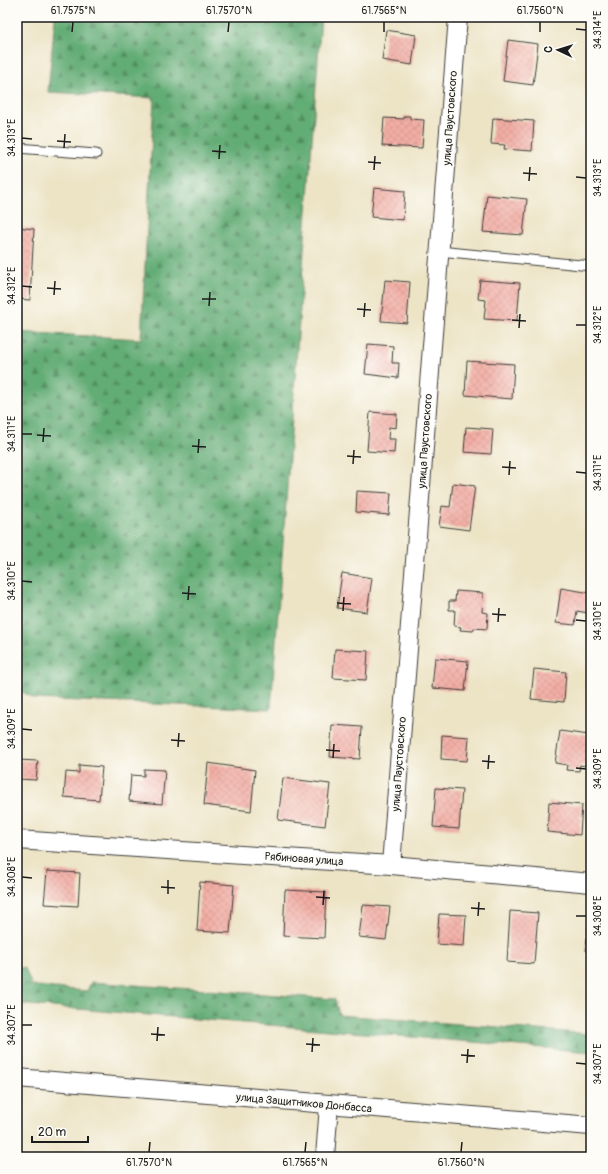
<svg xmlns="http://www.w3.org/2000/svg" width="608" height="1174" font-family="Pangolin,sans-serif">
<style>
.forest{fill:url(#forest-firs);stroke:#3f6448}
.building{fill:url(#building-cross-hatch)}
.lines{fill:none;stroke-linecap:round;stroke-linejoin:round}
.lane-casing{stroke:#3b3a36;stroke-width:11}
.street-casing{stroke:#3b3a36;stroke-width:20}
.lane{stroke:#fff;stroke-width:9}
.street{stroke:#fff;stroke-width:18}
.ticks{fill:none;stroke:#1c1c1c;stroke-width:1.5}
.labels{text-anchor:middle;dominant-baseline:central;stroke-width:4;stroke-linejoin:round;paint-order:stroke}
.street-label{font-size:11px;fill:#1c1c1c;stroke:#fdfcf7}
.neatline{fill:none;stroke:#1c1c1c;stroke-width:1.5}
.ticks-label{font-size:10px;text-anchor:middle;fill:#1c1c1c}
</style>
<defs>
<pattern id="forest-firs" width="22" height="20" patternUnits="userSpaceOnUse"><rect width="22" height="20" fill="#62ac74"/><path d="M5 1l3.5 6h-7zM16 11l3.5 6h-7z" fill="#508b5e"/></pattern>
<pattern id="building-cross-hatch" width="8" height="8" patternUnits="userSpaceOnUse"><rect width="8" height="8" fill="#f3aea5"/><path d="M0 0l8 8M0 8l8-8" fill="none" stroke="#d0958d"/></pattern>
</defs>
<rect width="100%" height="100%" fill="#fdfcf7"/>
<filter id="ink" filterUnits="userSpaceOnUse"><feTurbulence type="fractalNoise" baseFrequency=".025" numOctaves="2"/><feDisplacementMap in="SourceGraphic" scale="8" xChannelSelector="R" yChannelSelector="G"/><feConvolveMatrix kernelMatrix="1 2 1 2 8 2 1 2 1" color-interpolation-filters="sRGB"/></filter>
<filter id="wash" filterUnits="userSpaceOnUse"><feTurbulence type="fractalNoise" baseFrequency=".012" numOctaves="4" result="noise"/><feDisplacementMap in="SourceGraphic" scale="16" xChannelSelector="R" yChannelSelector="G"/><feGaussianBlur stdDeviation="0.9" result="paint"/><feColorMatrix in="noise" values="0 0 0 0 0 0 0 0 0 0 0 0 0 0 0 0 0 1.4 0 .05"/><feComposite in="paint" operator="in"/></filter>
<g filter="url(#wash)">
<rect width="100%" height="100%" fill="#ede4c6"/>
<path class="forest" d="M55 17H321L271 709 35 699 17 689V332L141 339 154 98 48 92Z
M17 967 25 968 32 986 87 991 91 982 335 999 339 1015 591 1034V1052L17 1004Z"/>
<g id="blocks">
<path class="building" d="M386 30 416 35 412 65 382 60Z
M508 40 538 44 533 85 503 81Z
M404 116H410V119L424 120 422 148 382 146 384 118 404 119Z
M493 118 534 121 532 151 504 149 505 145 491 144Z
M374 188 405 191 403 220 371 217Z
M487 195 527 199 523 235 483 232Z
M17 227 34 229 30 300 17 299Z
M385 280 410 282 407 323 381 321Z
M480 280 520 283 517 321 484 319 486 300 478 299Z
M368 344 393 346 392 363H399L398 378 365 374Z
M467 361 514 364 512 399 465 395Z
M370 412 397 414 396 428 389 427 388 439H395L394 453 367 451Z
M466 427 493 429 491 454 464 452Z
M453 483 475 486 469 530 439 526 442 506 450 507Z
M357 491 391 493 389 515 356 512Z
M342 573 372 578 367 612 337 608Z
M561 588 591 593 588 613 577 611 575 625 556 623Z
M456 591 483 593 482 612 488 613 487 629 474 628 473 631 460 630 461 627 454 626 455 610H449V601H455Z
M335 649 368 651 366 680 333 678Z
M435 658 468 661 465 691 432 688Z
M534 669 566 672 564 702 531 699Z
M332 725 362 727 360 759 330 757Z
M560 731 589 735 585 766 580 765 579 771 566 770 567 765 555 763Z
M442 735 469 737 467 761 441 759Z
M17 760 38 761 36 780 17 779Z
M208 763 255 770 251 811 204 805Z
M79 765 102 767 99 800 64 797 66 772 79 773Z
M144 769 165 770 162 804 129 801 131 775 144 776Z
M283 778 330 784 325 826 278 820Z
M436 788 462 790 459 829 433 827Z
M549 802 582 805 580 835 547 832Z
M47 871 80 873 78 906 44 904Z
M200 882 234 885 230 933 197 931Z
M285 890 326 892 324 938 283 936Z
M363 905 390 907 386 940 359 937Z
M510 911 538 913 534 964 507 962Z
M439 914 466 915 464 946 437 944Z
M588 925 591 926V951H586Z"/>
</g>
</g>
<g filter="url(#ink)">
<use href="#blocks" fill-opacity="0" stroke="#3b3a36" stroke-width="1"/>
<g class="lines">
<defs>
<path id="lane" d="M17 148 96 154
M439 251 591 266"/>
<path id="street" d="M17 840 391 865 591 883
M391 865 458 17
M17 1078 591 1126
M325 1157 329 1105"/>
</defs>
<use href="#lane" class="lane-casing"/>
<use href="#street" class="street-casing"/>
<use href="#lane" class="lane"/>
<use href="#street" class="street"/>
</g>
</g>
<path class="ticks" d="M576 29 586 30M72 32 73 22M228 32 229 22M384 32V22M540 32V22M22 138 32 139M57 141 71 142M64 148 65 134M212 151 226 152M219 159 220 145M368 162 381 163M374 170 375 156M523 173 537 174M576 177 586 178M529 181 530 167M22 286 32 287M47 288 61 289M54 295 55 281M202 299H216M209 306 210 292M357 309 371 310M364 317 365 303M512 320 526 321M576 325H586M519 328 520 314M22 434H32M37 435 51 436M43 442 44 428M192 446 206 447M198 453 199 439M347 456 361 457M353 464 354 450M502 467 516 468M576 472 586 473M509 475 510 461M22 581 32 582M182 593 196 594M188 600 189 586M337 603 351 604M343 611 344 597M492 614 506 615M576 620 586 621M498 622 499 608M22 729 32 730M171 740 185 741M178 747 179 733M326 750 340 751M333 758 334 744M482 761 495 762M576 768 586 769M488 769 489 755M22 877 32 878M161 887 175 888M168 894V880M316 897 330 898M323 905 324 891M471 908 485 909M478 916 479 902M576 916H586M22 1025H32M151 1034 165 1035M157 1041 158 1027M306 1044 320 1045M312 1052 313 1038M461 1055 475 1056M467 1063 468 1049M576 1063 586 1064M149 1152 150 1142M305 1152 306 1142M461 1152 462 1142"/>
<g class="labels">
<g class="street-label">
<text transform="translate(450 118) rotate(-86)">улица Паустовского</text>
<text transform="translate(425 441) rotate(-86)">улица Паустовского</text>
<text transform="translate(399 764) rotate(-86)">улица Паустовского</text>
<text transform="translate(304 859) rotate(4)">Рябиновая улица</text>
<text transform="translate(304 1103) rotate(5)">улица Защитников Донбасса</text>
</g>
</g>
<rect width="608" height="1174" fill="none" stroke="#fdfcf7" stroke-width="44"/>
<g transform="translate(558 50) rotate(274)" stroke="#fdfcf7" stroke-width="3" paint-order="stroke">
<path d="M0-3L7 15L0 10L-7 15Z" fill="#1c1c1c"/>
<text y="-6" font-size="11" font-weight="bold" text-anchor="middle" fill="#1c1c1c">С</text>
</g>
<path d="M32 1136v6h56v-6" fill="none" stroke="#1c1c1c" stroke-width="2"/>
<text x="38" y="1136" font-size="12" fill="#1c1c1c" stroke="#fdfcf7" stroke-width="3" paint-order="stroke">20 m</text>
<rect x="22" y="22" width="564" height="1130" class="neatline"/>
<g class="ticks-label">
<text x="73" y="14">61.7575°N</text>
<text x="229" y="14">61.7570°N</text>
<text x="384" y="14">61.7565°N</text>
<text x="540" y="14">61.7560°N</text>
<text transform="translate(597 30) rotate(-90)" y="4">34.314°E</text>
<text transform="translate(11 138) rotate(-90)" y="4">34.313°E</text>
<text transform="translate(597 178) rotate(-90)" y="4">34.313°E</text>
<text transform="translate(11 286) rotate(-90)" y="4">34.312°E</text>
<text transform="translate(597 325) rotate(-90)" y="4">34.312°E</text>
<text transform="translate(11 434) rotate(-90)" y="4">34.311°E</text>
<text transform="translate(597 473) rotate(-90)" y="4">34.311°E</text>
<text transform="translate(11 581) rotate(-90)" y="4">34.310°E</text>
<text transform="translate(597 621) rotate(-90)" y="4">34.310°E</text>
<text transform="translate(11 729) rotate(-90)" y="4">34.309°E</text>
<text transform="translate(597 769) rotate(-90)" y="4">34.309°E</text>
<text transform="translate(11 877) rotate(-90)" y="4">34.308°E</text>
<text transform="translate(597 916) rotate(-90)" y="4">34.308°E</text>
<text transform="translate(11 1025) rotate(-90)" y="4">34.307°E</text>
<text transform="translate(597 1064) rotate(-90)" y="4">34.307°E</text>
<text x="149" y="1166">61.7570°N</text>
<text x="305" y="1166">61.7565°N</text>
<text x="461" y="1166">61.7560°N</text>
</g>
</svg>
